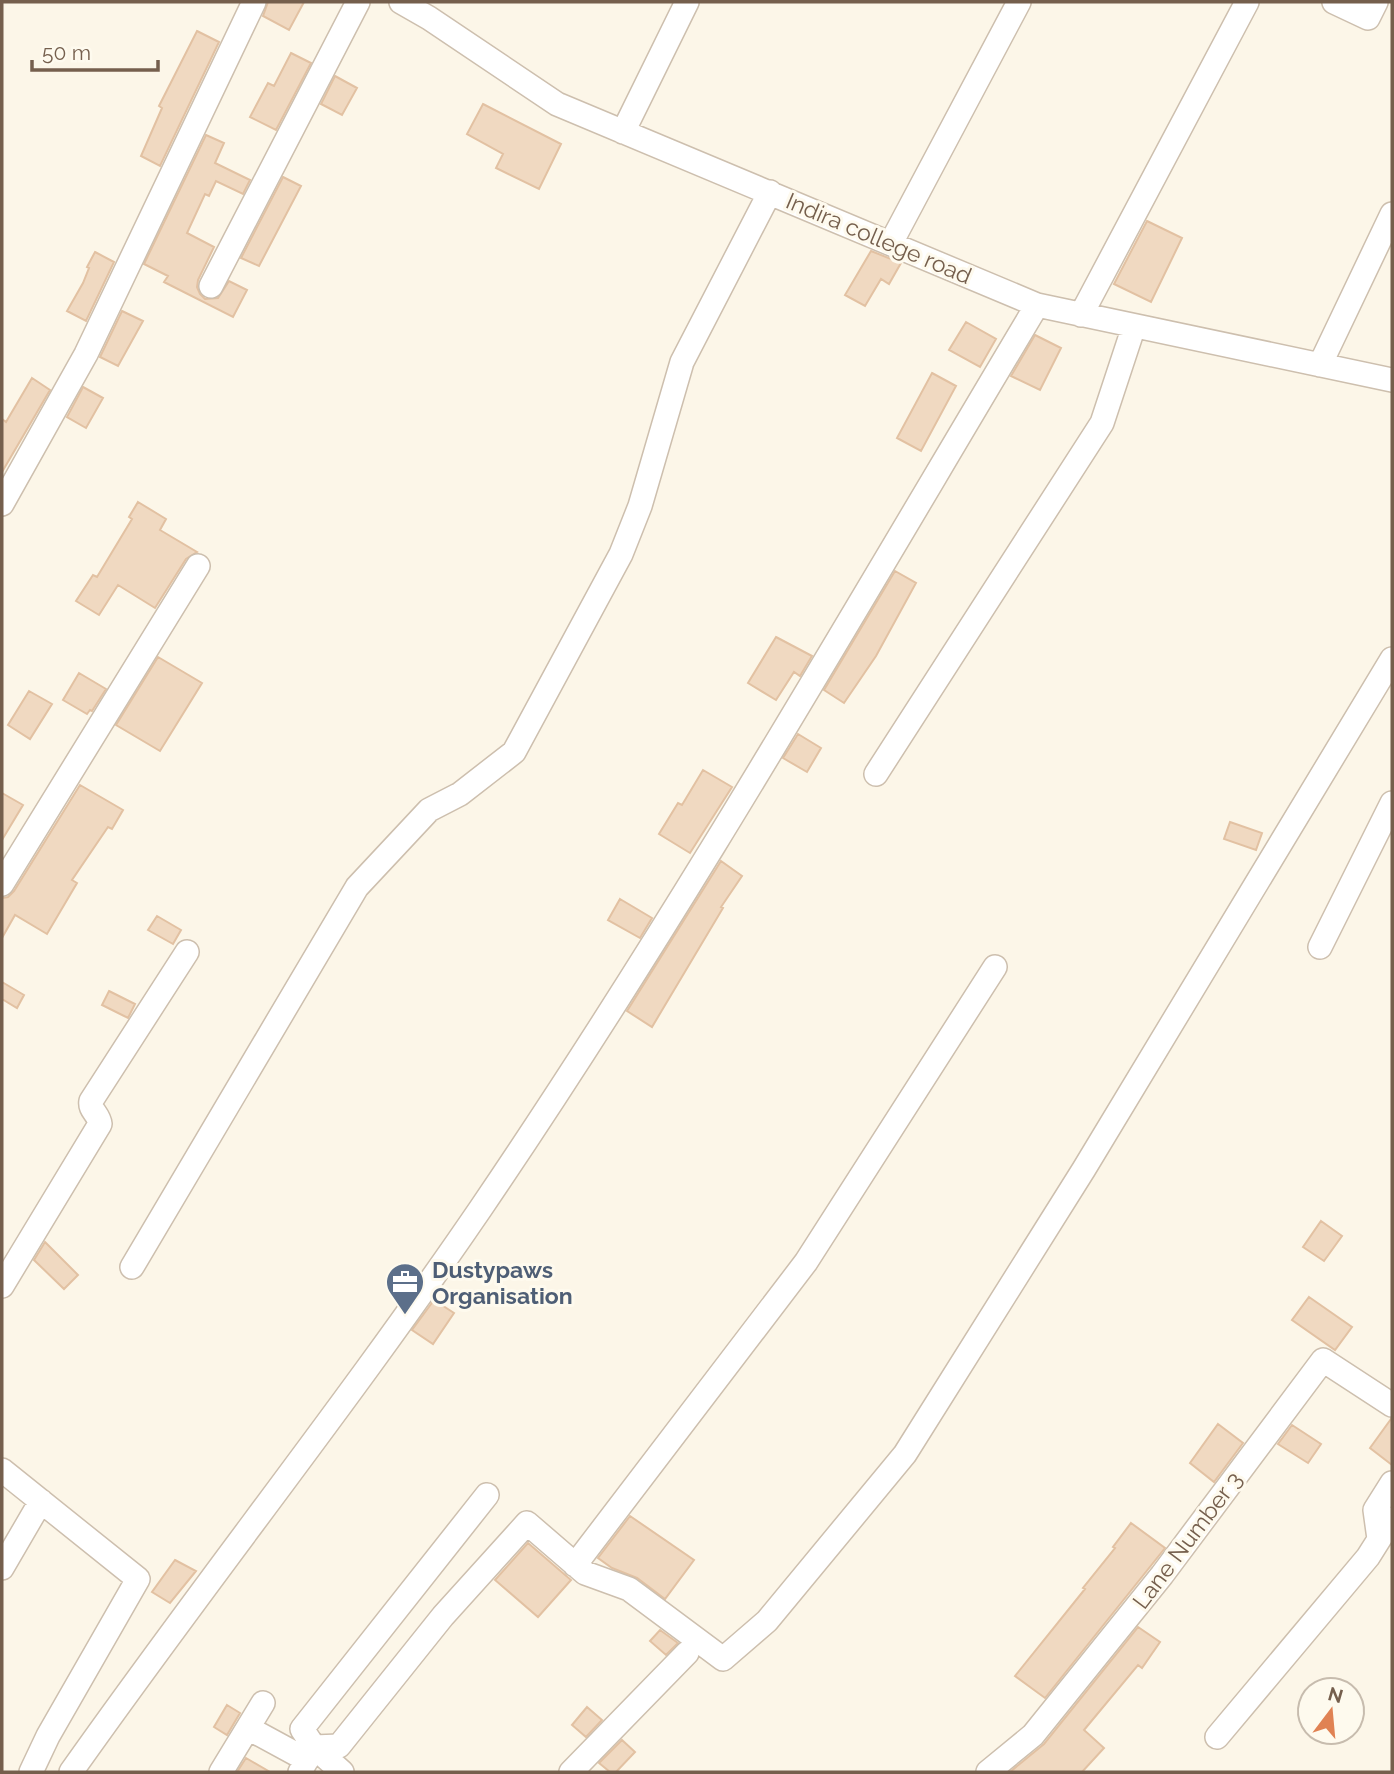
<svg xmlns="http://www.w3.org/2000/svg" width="1394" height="1774" font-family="Raleway,sans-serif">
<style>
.building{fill:#f0d9c1;stroke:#e2c1a2;stroke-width:2}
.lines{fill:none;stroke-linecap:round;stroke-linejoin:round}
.minor-casing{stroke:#cdbfae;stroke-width:26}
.minor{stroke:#fff;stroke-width:23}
.labels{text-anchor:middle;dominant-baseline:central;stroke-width:6;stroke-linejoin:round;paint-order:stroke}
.street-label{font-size:23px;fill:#755f4d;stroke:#fefaee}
.service-label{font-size:23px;font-weight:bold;fill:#4e5e75;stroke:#fefaee;text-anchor:start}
</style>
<rect width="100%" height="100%" fill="#fcf6e8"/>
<path class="building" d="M268 2H304L289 30 263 16Z
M197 31 219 42 160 166 141 156 162 108 159 106Z
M291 53 311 63 276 130 250 117 268 83 274 86Z
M335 76 357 88 342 115 321 104Z
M483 104 561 144 539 189 496 168 503 154 467 134Z
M206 135 224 143 215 163 250 180 243 194 216 181 209 196 205 194 187 233 214 247 198 280 197 287 200 294 205 299 218 298 229 281 247 290 233 317 164 282 168 276 144 264Z
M283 177 301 186 259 266 241 258Z
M1147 221 1182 238 1151 302 1114 284Z
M871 251 901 263 889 284 881 279 865 306 845 295Z
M95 252 114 262 86 321 67 311 83 283 89 268 87 267Z
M122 311 143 321 118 366 100 357Z
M966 322 996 339 980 367 949 350Z
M1035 335 1061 348 1040 390 1011 376Z
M932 373 956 386 921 451 897 438Z
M32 378 50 390 2 472V419L6 422Z
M83 387 103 398 86 428 67 417Z
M138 502 166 519 160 530 197 552 186 559 155 608 118 585 99 615 76 601 93 575 97 577 132 519 129 517Z
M895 571 916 583 876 656 844 703 824 690Z
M776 637 812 656 800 676 794 672 776 700 748 683Z
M158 657 202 683 160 751 116 725Z
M79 673 106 689 92 711 90 710 87 714 63 700Z
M29 691 52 704 30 739 8 725Z
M798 734 821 748 807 772 783 758Z
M703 770 732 787 690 853 659 834 678 803 682 805Z
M80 785 123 810 112 829 108 827 72 880 77 883 47 934 15 915 2 938V898L8 897 14 891Z
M2 793 23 805 2 840Z
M1230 822 1262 833 1256 850 1224 839Z
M721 861 742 876 721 907 723 908 652 1027 627 1011Z
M620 899 652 918 640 938 608 920Z
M157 916 181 930 173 944 148 930Z
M2 982 24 995 17 1008 2 999Z
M109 991 135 1004 128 1018 102 1005Z
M1321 1221 1342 1236 1324 1261 1303 1247Z
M45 1242 78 1275 64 1289 34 1260Z
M1309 1297 1352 1327 1335 1350 1292 1320Z
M434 1300 454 1313 433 1344 412 1330Z
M1391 1419H1392V1465L1370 1448Z
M1218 1424 1243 1443 1214 1482 1190 1463Z
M1292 1425 1321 1444 1308 1463 1278 1444Z
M630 1516 694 1560 665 1599 637 1578 612 1568 598 1558Z
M1131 1523 1165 1548 1045 1698 1015 1676 1085 1589 1083 1588 1115 1548 1113 1547Z
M528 1543 571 1580 538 1617 495 1580Z
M175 1560 196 1571 170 1603 152 1592Z
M1138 1627 1160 1642 1142 1668 1138 1665 1084 1730 1104 1748 1082 1772H1010L1044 1744Z
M660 1630 678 1643 666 1655 650 1641Z
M227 1705 240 1713 227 1735 214 1727Z
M587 1707 602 1720 586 1737 572 1725Z
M622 1740 635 1752 616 1772H610L599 1763Z
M246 1758 270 1772H237Z"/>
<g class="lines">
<defs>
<path id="minor" d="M401 2 429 18 557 104 1037 305 1392 380
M1334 2 1368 18 1376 2
M623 132 687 2
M891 243 1019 2
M211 286 358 2
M1081 315 1247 2
M1320 365 1392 214
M2 504 86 354 254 2
M876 774 1102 423 1134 326
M2 884 198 566
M1320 947 1392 803
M132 1267 357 887 429 810 460 794 514 752 621 554 640 506 682 362 770 192
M2 1286 100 1124C99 1114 89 1110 91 1101L187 952
M2 1470 138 1579 48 1736 31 1772
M1379 1539 1375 1510 1392 1483
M575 1565 806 1262 995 967
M2 1568 41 1501
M248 1728 307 1760
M1217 1737 1368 1557 1392 1519
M314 1747 339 1746 443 1616 527 1523 585 1573 629 1589 723 1659 767 1621 905 1454 1084 1169 1392 659
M314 1747 342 1772
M71 1772C205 1582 350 1400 481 1208 680 915 856 608 1037 305
M221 1772 263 1703
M300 1772 314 1747 302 1729 487 1495
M571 1772 687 1653
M988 1772 1033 1735 1162 1575 1323 1360 1392 1405"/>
</defs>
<use href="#minor" class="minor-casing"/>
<use href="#minor" class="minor"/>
</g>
<defs>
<symbol id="office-pin" viewBox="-11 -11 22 30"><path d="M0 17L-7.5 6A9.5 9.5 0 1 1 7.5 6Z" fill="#5c6f8a" stroke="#fefaee"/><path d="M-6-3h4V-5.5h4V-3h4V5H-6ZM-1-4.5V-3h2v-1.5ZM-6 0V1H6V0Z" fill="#fff"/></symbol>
</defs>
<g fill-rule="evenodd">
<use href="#office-pin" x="383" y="1260" width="44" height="60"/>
</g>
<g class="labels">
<g class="street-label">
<text transform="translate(879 238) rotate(23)">Indira college road</text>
<text transform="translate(1187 1540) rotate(-53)">Lane Number 3</text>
</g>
<g class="service-label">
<text x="432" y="1269">Dustypaws<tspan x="432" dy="26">Organisation</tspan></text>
</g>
</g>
<rect width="1394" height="1774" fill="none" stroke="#755f4d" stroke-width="7"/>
<g transform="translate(1331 1711) rotate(16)"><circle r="33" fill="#fefaee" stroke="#c7bcae" stroke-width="2"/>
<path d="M0-5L12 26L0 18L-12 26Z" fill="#e08253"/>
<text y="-10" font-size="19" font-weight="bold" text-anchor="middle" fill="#755f4d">N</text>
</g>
<path d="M32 60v10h126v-10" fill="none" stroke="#755f4d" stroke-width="3.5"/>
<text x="42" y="60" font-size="21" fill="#755f4d" stroke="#fefaee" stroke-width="5" paint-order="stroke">50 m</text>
</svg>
